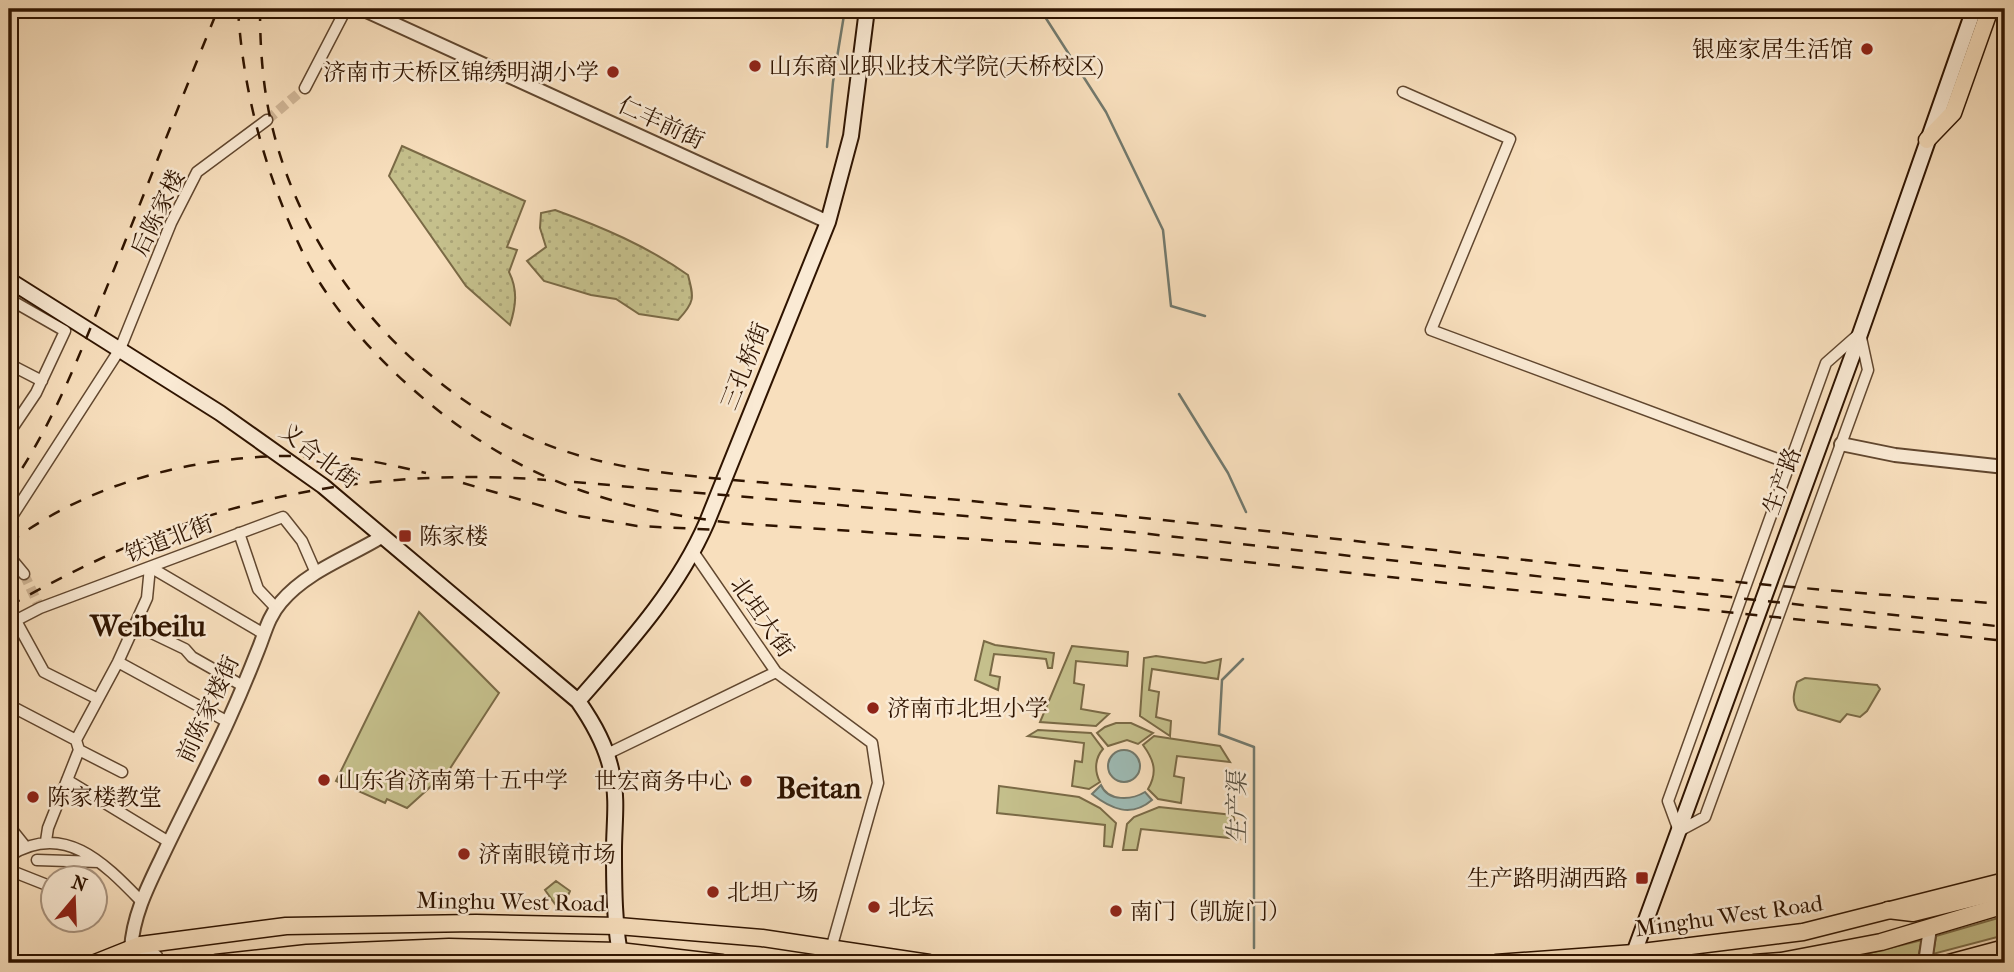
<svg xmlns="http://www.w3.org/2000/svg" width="2014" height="972" font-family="'IM FELL French Canon','Noto Serif SC',serif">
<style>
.grass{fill:url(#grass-dots);stroke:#7a6a46;stroke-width:2}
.green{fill:#c5c08c;stroke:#7a6a46;stroke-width:2}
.water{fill:#9ebcb6;stroke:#72796d;stroke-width:2}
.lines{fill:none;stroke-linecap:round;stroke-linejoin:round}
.stream{stroke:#72796d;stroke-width:2.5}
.minor-tunnel{stroke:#d0b697;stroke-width:10;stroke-dasharray:10 5;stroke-linecap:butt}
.minor-casing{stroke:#61472f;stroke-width:13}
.tertiary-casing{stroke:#61472f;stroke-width:16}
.secondary-casing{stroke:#2f1400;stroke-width:18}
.primary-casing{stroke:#2f1400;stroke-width:19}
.trunk-casing{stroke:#2f1400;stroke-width:19}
.minor{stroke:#faead4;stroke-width:10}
.tertiary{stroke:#faead4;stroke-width:12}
.secondary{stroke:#faead4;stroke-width:14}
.primary{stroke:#f8dfbd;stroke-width:16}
.trunk{stroke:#f8dfbd;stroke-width:16}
.rail{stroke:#2f1400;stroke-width:2.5;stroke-dasharray:12 12;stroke-linecap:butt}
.poi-dot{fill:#8f2418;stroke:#faead4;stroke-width:2.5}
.labels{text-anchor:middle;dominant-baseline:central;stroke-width:5;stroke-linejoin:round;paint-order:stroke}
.poi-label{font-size:23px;fill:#2f1400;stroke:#faead4;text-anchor:start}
.street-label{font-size:23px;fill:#2f1400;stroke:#faead4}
.water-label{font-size:24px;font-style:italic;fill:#564f40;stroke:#faead4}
.district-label{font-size:30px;font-weight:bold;fill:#2f1400;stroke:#faead4}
</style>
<defs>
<pattern id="grass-dots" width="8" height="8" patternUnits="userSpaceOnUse" patternTransform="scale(1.75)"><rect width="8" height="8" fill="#c5c08c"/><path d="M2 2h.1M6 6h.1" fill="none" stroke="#aaa477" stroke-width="1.8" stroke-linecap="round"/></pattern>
</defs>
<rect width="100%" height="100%" fill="#f8dfbd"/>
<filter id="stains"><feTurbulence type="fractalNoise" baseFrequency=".00286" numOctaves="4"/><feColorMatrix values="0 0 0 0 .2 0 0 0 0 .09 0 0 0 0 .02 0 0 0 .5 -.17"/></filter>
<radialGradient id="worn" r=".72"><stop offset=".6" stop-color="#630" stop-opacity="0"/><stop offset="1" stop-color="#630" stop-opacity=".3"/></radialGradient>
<path class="grass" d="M402 146 525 201 507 247 517 250 509 272C518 290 516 306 510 325L466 286 389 176Z
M555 210C602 227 647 246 688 275 694 298 695 302 678 320L639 314 616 299 591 295 544 281 527 261 546 247 540 228 541 213Z"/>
<path class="green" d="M419 612 499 693 449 770 407 808 387 799 385 803 336 781Z
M984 641 995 645 1054 653 1052 668H1048L1046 659 994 654 990 675 1000 677 998 690 975 680Z
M1072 646 1128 652 1127 666 1076 661 1074 683 1084 685 1081 709 1109 714 1096 726 1040 722Z
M1156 656 1205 663 1221 659 1218 679 1152 669 1149 690 1159 692 1156 717 1171 721 1170 736 1140 716 1144 658Z
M1805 678 1877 685 1880 689 1867 711 1860 717 1847 714 1840 722 1798 710C1791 701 1794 692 1797 682Z
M1116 723H1131L1153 733 1138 744 1127 740 1108 746 1097 733 1105 727Z
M1038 730 1091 733 1103 749C1095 758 1094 771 1100 782L1089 789 1072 786 1075 761 1082 762 1084 743 1028 736Z
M1154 736 1220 746 1230 762 1177 756 1174 776 1184 778 1181 803 1158 799 1148 789C1158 772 1154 760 1143 745Z
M999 786 1079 797 1100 808 1116 823 1112 847 1104 846 1105 825 997 813Z
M1159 807 1233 815 1240 839 1141 829 1137 850H1123L1127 824 1134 817Z
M556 881 570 891 566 900 555 904 545 890Z
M2005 916V935L1933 954 1936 936Z
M1922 940 1917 962 1911 963H1829Z"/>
<path class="water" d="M1108 766a16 16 0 1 1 32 0a16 16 0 1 1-32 0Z
M1101 785C1108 802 1132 800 1145 792L1152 800C1131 818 1111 809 1092 794Z"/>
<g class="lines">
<path class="stream" d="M1040 9 1106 112 1163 230 1171 306 1205 316
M827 147 833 82 845 9
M1179 394 1228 473 1246 512
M1243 659 1222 680 1219 734 1254 747V948"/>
<path class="minor-tunnel" d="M267 120 305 88
M24 574 40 608"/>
<defs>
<path id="minor" d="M305 88 346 9
M1403 92 1510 139 1431 330 1788 463
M9 299 65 331 36 393 9 433
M1860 333 1868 370 1705 817 1679 831 1668 801 1826 363Z
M9 364 42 381
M9 521 120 349 171 223 197 172 267 120
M239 533 258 589 276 608
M694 553 776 672 872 743 878 783 831 949
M9 556 24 574
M16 621 44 672 98 699
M9 624 40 608 283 517 302 541 316 573
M135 625 185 649 192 657 243 686
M118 662 228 722
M9 705 76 740
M76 740 118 662 147 598 150 567 264 634
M79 750 122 772
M607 754 776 672
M9 770V772
M67 780 169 842
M9 826 25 846
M46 841 48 828 79 750 76 740
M9 856C64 821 104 863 141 901
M37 860 99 862
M9 870 52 887
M139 949H148L157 956V963
M447 963 449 947"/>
<path id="tertiary" d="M362 9 828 222
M1841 444 1895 455 2005 467
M131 949C133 916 147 888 161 859 183 812 208 766 229 719 239 697 249 673 258 650 265 633 268 617 281 602 307 571 349 557 383 536
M1925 963 1930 928"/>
<path id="secondary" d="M9 280 220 413 323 486 578 701C594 724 607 747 612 774 618 799 614 824 614 850 614 884 614 930 622 963
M578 701C627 645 677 591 707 522L828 222 851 136 867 9
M1634 953 1853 354 1974 9"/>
<path id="primary" d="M95 963 140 945 286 926 476 923 618 926 762 938 929 963
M216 963 307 953 449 947 619 951 722 963
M1496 963 1634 953 1803 932 2005 881
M1754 963 1781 961 1881 942 2005 905"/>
<path id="trunk" d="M1927 140 1953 113 1990 9
M1888 910 1913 913 2005 890
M1949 963 2005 948
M2004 963H2005"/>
</defs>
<use href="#minor" class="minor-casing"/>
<use href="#tertiary" class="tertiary-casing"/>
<use href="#secondary" class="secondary-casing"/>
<use href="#primary" class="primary-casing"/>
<use href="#trunk" class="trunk-casing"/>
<use href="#minor" class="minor"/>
<use href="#tertiary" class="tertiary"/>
<use href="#secondary" class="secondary"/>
<use href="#primary" class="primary"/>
<use href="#trunk" class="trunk"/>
<path class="rail" d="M238 9C243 93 266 176 303 253 348 344 455 438 549 478 607 503 670 516 733 523L1121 549 2005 641
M260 9C260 49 263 91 273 130 304 256 398 371 514 430 596 472 690 476 781 484 872 492 963 500 1054 509 1304 533 1553 566 1803 588 1870 594 1938 599 2005 604
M574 482 1057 524 2005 627
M463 483 573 515 637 526 720 530
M9 488C56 421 84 343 115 267 149 181 183 95 218 9
M9 543C100 475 219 450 332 457 364 458 395 466 426 473
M9 606C59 578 109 553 163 532 283 485 418 470 546 480"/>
</g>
<g class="poi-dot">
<circle cx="1867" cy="49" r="7"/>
<circle cx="755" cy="66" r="7"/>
<circle cx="613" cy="72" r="7"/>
<rect x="398" y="529" width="14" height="14" rx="3.5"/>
<circle cx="873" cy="708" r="7"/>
<circle cx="324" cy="780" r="7"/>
<circle cx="746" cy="781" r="7"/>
<circle cx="33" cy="797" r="7"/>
<circle cx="464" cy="854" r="7"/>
<rect x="1635" y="871" width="14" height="14" rx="3.5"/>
<circle cx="713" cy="892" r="7"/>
<circle cx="874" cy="907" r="7"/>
<circle cx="1116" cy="911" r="7"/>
</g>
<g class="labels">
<g class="poi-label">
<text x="1853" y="49" text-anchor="end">银座家居生活馆</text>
<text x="769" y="66">山东商业职业技术学院(天桥校区)</text>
<text x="599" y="72" text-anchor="end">济南市天桥区锦绣明湖小学</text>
<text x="419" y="536">陈家楼</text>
<text x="887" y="708">济南市北坦小学</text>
<text x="338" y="780">山东省济南第十五中学</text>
<text x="732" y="781" text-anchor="end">世宏商务中心</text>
<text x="47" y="797">陈家楼教堂</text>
<text x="478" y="854">济南眼镜市场</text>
<text x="1628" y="878" text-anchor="end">生产路明湖西路</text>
<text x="727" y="892">北坦广场</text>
<text x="888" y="907">北坛</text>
<text x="1130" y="911">南门（凯旋门）</text>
</g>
<g class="street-label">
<text transform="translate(661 123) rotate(25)">仁丰前街</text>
<text transform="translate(158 213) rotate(-64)">后陈家楼</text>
<text transform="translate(745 366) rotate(-68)">三孔桥街</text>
<text transform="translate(319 456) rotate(37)">义合北街</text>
<text transform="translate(1782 481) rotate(-70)">生产路</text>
<text transform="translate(169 539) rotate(-21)">铁道北街</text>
<text transform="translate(762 617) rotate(55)">北坦大街</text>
<text transform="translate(208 709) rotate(-65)">前陈家楼街</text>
<text transform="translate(511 902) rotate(1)">Minghu West Road</text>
<text transform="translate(1729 916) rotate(-8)">Minghu West Road</text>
</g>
<g class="water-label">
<text transform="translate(1237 808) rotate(-90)">生产渠</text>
</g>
<g class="district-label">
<text x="148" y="626">Weibeilu</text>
<text x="819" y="788">Beitan</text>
</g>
</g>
<rect width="2014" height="972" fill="none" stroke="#f8dfbd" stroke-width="35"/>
<rect x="10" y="10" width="1993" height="951" fill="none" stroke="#2f1400" stroke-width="3.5"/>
<rect x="18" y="18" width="1979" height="937" fill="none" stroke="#2f1400" stroke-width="2"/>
<g transform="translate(74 899) rotate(19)"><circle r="33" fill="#faead4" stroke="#a9947f" stroke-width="2"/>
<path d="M0-5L12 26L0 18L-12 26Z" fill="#8f2418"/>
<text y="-10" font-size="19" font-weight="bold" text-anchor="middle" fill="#2f1400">N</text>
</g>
<rect width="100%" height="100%" filter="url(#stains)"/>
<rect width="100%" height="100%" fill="url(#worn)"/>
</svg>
